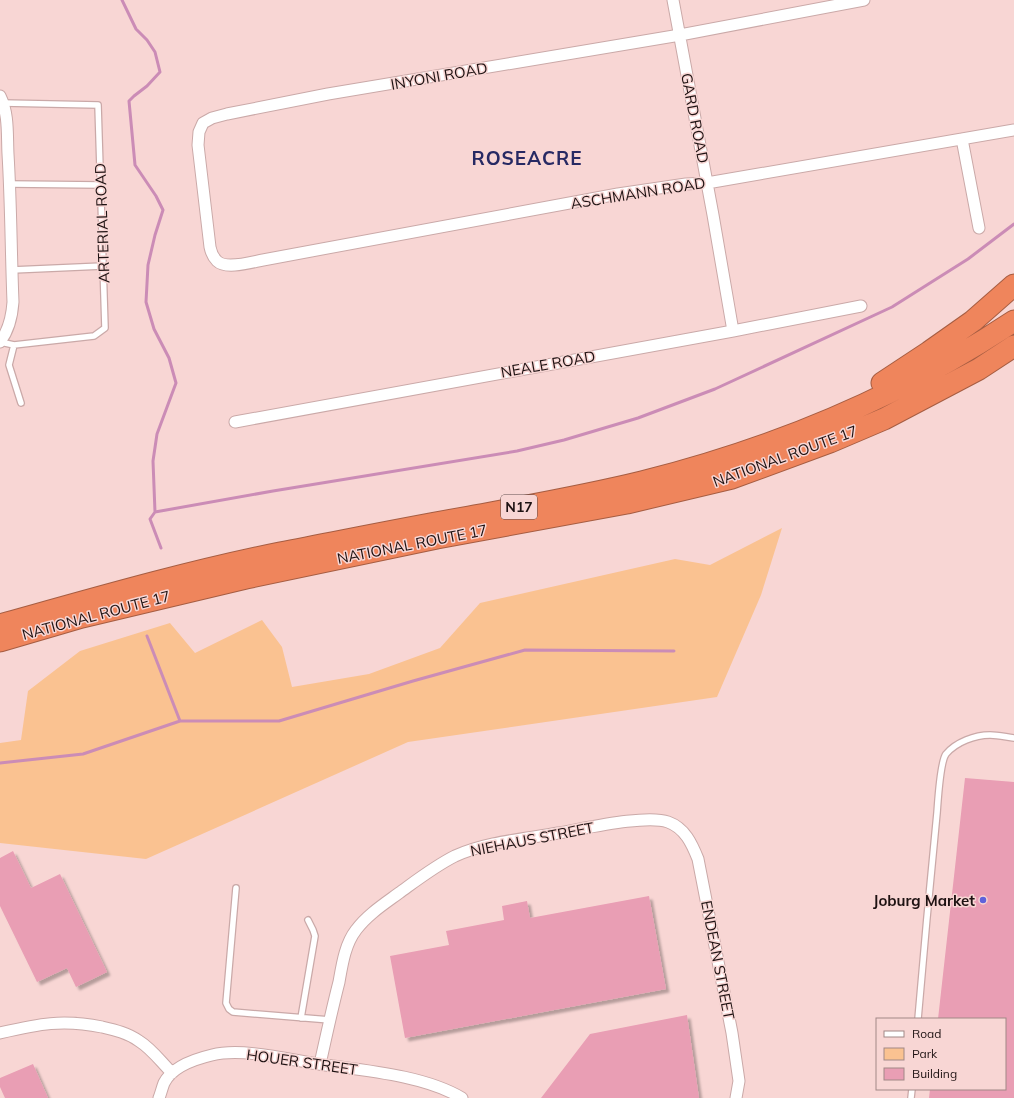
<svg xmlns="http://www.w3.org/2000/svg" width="1014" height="1098" font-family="Mulish,sans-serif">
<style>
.green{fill:#fac291}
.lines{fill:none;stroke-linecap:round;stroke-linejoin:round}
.stream{stroke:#cb8cb6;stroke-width:3}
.building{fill:#e99eb4;filter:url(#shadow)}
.service-casing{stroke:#caa9a8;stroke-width:8}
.minor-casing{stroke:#caa9a8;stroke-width:13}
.motorway-casing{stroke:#a65d42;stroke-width:23}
.service{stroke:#fff;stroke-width:5.5}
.minor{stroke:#fff;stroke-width:11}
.motorway{stroke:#ef855c;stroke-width:21}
.poi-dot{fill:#5f62db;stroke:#f8d6d4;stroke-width:1.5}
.labels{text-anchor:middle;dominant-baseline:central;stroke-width:3;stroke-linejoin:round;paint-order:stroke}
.shield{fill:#f8d6d4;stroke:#5f4d4c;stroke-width:1}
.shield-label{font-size:14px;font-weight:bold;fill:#1e1212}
.street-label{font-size:15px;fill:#1e1212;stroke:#f8d6d4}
.poi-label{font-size:15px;font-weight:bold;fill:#1e1212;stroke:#f8d6d4;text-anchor:end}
.district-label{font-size:19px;font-weight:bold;letter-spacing:1px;fill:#272963;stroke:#f8d6d4}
</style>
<defs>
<filter id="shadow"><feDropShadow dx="3.5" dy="3.5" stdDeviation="1" flood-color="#0004"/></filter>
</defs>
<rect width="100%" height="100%" fill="#f8d6d4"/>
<path class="green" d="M782 528 761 595 717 697 408 742 146 859 0 843V743L21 740 28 691 80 651 170 623 195 653 262 620 282 647 292 687 369 674 440 648 480 603 675 559 710 565Z"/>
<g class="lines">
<path class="stream" d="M122 0 136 29 147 40 155 52 160 72 147 86 134 96 129 101 135 165 156 196 163 210 155 235 148 265 146 302 154 329 169 358 176 383 157 434 153 461 155 512 150 519 161 548
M155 512 273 491 517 451 564 440 638 418 715 389 892 307 968 259 1014 224
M147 636 180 721
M0 763 83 754 180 721H279L413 681 525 650 674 651"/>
</g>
<path class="building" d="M965 778 1014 782V1098H929L930 1089H1005V1019H938Z
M13 851 31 888 60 874 107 972 76 987 67 968 37 982 0 906V858Z
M649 896 666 989 405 1038 390 956 449 945 446 931 504 920 502 906 527 901 530 918Z
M687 1015 699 1098H541L590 1034Z
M33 1064 48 1098H5L0 1087V1078Z"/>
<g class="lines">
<defs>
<path id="service" d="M10 184 101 185
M12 270 103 266
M0 342 14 345 94 336 105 328 98 105 3 103
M14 345 9 365 21 403
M236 888 226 1003 229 1009 233 1012 330 1020
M301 1018 315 936 313 930 308 920
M918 1019C924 950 930 882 937 813 938 801 940 762 946 754 956 742 975 735 990 735 998 735 1006 737 1014 738
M911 1098 912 1089"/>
<path id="minor" d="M673 0 713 215 733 331
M864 0 680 35 328 94 227 114 212 118 203 123 199 132 198 145 210 247C211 252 213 257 217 261 226 270 252 262 263 260L618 194 686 184 707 183 1014 130
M0 96C9 114 7 135 8 154 11 203 11 253 13 302 12 317 9 330 0 342
M962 139 979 228
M235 422 733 331 861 306
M0 1033C39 1024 62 1019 102 1027 115 1030 128 1033 139 1041 152 1049 161 1062 172 1073
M320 1064C326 1037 332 1009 339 982 342 965 345 944 356 930 367 915 384 904 399 893 417 880 435 866 455 856 486 842 524 839 558 833 583 829 646 814 668 822 685 828 692 844 698 859L732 1033 739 1081 736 1098
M159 1098C161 1093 162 1088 164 1083 172 1067 195 1059 212 1055 240 1048 283 1058 312 1063 357 1070 422 1074 462 1098"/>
<path id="motorway" d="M882 383 929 352 973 321 1014 285
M0 625C93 599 186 572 280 553 343 541 406 528 469 517 527 506 585 496 642 482 774 449 901 396 1014 321
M0 641 82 617 246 578 437 538 627 503 732 478 830 442 884 419 979 369 1014 346"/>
</defs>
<use href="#service" class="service-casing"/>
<use href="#minor" class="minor-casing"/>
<use href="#motorway" class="motorway-casing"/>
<use href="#service" class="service"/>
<use href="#minor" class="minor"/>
<use href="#motorway" class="motorway"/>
</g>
<circle class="poi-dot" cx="983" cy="900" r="4"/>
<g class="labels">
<rect class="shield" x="501" y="495" width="36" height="24" rx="3"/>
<g class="shield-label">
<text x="519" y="507">N17</text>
</g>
<g class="street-label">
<text transform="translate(439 76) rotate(-10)">INYONI ROAD</text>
<text transform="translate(695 118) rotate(79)">GARD ROAD</text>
<text transform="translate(638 193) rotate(-9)">ASCHMANN ROAD</text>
<text transform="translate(102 223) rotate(-92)">ARTERIAL ROAD</text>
<text transform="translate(548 364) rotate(-10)">NEALE ROAD</text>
<text transform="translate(785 456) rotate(-20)">NATIONAL ROUTE 17</text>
<text transform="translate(412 544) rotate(-11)">NATIONAL ROUTE 17</text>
<text transform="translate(96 615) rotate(-15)">NATIONAL ROUTE 17</text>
<text transform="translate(532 839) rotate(-11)">NIEHAUS STREET</text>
<text transform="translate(718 960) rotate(79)">ENDEAN STREET</text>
<text transform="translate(302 1062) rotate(8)">HOUER STREET</text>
</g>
<g class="poi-label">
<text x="975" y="900">Joburg Market</text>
</g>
<g class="district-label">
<text x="527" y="158">ROSEACRE</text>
</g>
</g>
<rect x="876" y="1018" width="130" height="72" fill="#f8d6d4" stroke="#a18886"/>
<rect x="884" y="1031" width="20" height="6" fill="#ffffff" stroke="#a18886"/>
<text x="912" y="1038" font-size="12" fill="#1e1212">Road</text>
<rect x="884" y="1048" width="20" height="12" fill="#fac291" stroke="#a18886"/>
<text x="912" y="1058" font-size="12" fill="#1e1212">Park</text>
<rect x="884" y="1068" width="20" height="12" fill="#e99eb4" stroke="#a18886"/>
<text x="912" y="1078" font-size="12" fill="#1e1212">Building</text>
</svg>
